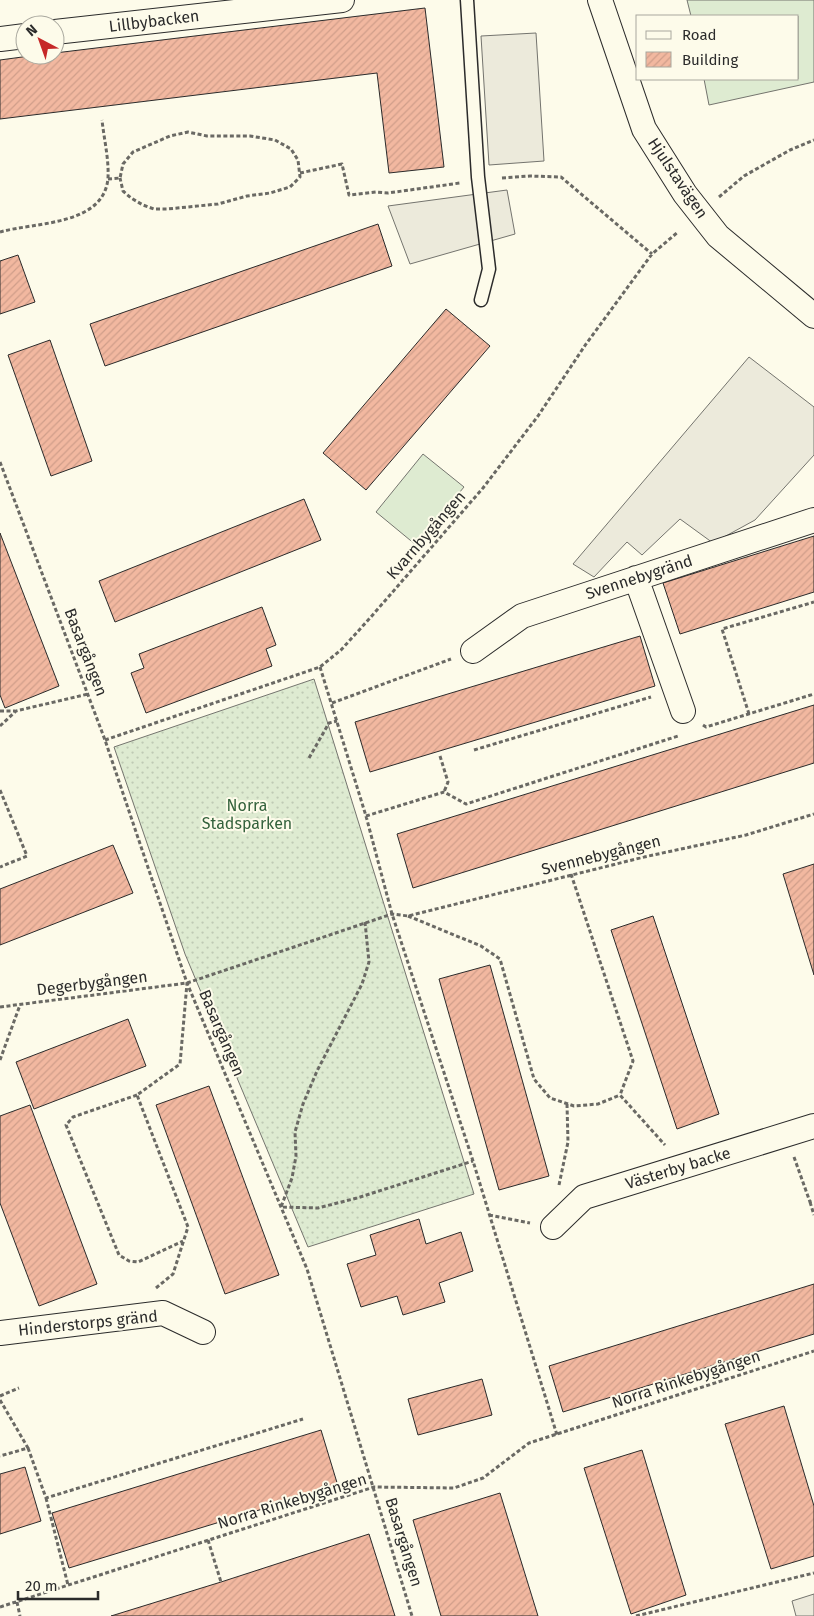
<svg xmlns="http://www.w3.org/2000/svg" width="814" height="1616" font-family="'Fira Sans',sans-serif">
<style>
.grass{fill:url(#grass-dots);stroke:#74746e}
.garden{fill:#deebd1;stroke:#74746e}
.parking{fill:#eceadb;stroke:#74746e}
.building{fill:url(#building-hatch);stroke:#2b2b2b}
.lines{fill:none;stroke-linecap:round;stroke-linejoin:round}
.lane-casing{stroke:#2b2b2b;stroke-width:15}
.street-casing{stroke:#2b2b2b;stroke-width:26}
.path{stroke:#6a6964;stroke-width:3;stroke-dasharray:4 2.5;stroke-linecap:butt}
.lane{stroke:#fdfbea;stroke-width:12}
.street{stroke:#fdfbea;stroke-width:24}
.labels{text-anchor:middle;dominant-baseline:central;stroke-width:4;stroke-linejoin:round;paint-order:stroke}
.street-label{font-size:16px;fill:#2b2b2b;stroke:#fdfbea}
.park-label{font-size:16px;fill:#34623c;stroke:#fdfbea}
</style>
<defs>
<pattern id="grass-dots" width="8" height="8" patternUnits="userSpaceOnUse" patternTransform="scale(1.25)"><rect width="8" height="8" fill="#deebd1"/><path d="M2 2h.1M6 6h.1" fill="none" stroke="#bfcab4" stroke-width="1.8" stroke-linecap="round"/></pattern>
<pattern id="building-hatch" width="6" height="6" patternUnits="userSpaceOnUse" patternTransform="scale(1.25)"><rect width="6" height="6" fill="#f2b8a0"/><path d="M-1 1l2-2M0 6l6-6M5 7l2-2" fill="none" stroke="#d09e8a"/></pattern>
</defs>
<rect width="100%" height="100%" fill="#fdfbea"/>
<path class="grass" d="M314 679 474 1194 308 1247 185 954 114 747Z"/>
<path class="garden" d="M687 0H814V82L709 105 704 79H798V16H691Z
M423 454 464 487 416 545 376 512Z"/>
<path class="parking" d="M536 33 544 161 489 165 481 36Z
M507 190 515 234 410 264 388 206Z
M749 357 814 407V455L755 520 713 543 680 519 642 555 627 542 594 577 573 564Z
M814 1594V1616H796L792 1601Z"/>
<path class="building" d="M425 8 444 167 389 173 377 73 0 119V60L37 55H55V53Z
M378 224 392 266 105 366 90 324Z
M18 255 35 302 0 314V261Z
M446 309 490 346 366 490 323 453Z
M50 340 92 461 51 476 8 355Z
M304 499 321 540 115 622 99 581Z
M0 533 59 686 5 708 0 695Z
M814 536V592L680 634 663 583Z
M262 607 276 645 266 649 272 666 146 713 131 673 144 668 139 654Z
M640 636 655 686 370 772 355 722Z
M814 705V763L413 888 397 834Z
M113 845 133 893 0 945V889Z
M814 864V975L783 874Z
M653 916 719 1114 677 1129 611 930Z
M490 965 549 1176 499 1190 439 979Z
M128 1019 146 1066 34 1109 16 1062Z
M209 1086 279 1275 225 1294 156 1105Z
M30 1105 97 1284 39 1306 0 1203V1116Z
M419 1219 426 1244 461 1232 473 1271 439 1283 445 1302 403 1315 397 1296 361 1307 347 1264 376 1255 370 1235Z
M814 1284V1334L563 1412 549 1366Z
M482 1379 492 1415 418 1435 408 1399Z
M784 1406 814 1506V1556L771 1569 725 1424Z
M321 1430 338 1486 69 1568 52 1513Z
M642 1450 686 1595 631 1614 584 1468Z
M25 1467 41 1521 0 1534V1474Z
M500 1493 538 1616H441L413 1520Z
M369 1534 395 1616H111L221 1582Z"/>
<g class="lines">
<defs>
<path id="lane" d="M467 0 478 177 489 269 481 300"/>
<path id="street" d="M600 0 644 129 685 194 718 236 814 316
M55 32 342 0
M0 39 25 36
M636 578 683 711
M473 651 522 616 814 520
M553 1227 584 1197 814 1126
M0 1333 163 1313 203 1332"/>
</defs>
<use href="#lane" class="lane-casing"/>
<use href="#street" class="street-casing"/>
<path class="path" d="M300 173 342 164 349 195 376 192 388 193 460 183
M502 178 530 176 561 177 652 254
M108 179 120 178 123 164 133 152 170 136 188 132 207 136H250L275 140 291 149 298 160 300 177 290 187 270 193 247 196 218 204 167 209H154L143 205 131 198 123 191 120 178
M719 197 744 176 790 150 814 140
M0 232C35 222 104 226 108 178 109 159 104 139 102 120
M0 462 105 740 187 983 307 1269 412 1616
M320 667 366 816 392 914 473 1161 557 1435
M332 703 451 659
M0 711H15
M749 714 722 629 814 602
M703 725 706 727 814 694
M0 726 16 711 88 694
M105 740 320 667 341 650 370 618 483 488 538 416 586 344 652 254 678 232
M474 750 651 697
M440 756 448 782 444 792
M309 758 329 723 337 721
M0 790 27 856 0 867
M366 816 444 792 466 804 678 736
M571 874 633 1061 620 1095 665 1145
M408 916 481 946 500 959 534 1079 550 1098 574 1106 598 1104 620 1095
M365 922 369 962 362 984 317 1071 303 1104 295 1132 296 1156 292 1178 281 1207 318 1208 357 1198 473 1161
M0 1007 187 983 392 914 408 916 644 857 746 835 814 814
M0 1060 20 1005
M137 1095 73 1117 66 1125 119 1255 129 1261 138 1262 183 1241
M794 1157 810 1202 814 1201
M559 1185 568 1142 567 1104
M810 1202 814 1215
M489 1215 530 1223
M156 1288 173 1274 188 1227 137 1095 180 1064 187 983
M0 1396 19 1388
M0 1400 28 1448 0 1456
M28 1448 46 1498 303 1419
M46 1498 68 1585
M208 1540 221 1582
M17 1602 20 1616
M0 1607 374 1487 454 1488 483 1478 529 1443 814 1351
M636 1616 814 1573"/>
<use href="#lane" class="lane"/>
<use href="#street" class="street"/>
</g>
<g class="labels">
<g class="street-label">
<text transform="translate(154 21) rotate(-7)">Lillbybacken</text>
<text transform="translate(678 178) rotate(56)">Hjulstavägen</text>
<text transform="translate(426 535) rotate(-49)">Kvarnbygången</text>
<text transform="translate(639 577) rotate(-18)">Svennebygränd</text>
<text transform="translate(86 652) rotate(69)">Basargången</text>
<text transform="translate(601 855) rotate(-14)">Svennebygången</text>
<text transform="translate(92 983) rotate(-7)">Degerbygången</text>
<text transform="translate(222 1033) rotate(67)">Basargången</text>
<text transform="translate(678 1168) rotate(-17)">Västerby backe</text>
<text transform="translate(88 1323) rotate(-6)">Hinderstorps gränd</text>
<text transform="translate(686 1379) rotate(-18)">Norra Rinkebygången</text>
<text transform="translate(292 1501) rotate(-17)">Norra Rinkebygången</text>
<text transform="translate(404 1542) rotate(73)">Basargången</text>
</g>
<g class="park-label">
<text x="247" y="805">Norra<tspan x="247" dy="18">Stadsparken</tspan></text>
</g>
</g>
<rect x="636" y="15" width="162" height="65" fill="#fdfbea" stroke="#a9a89e"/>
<rect x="646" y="31" width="25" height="8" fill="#fdfbea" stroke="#a9a89e"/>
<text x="682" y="40" font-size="15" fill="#2b2b2b">Road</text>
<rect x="646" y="52" width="25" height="15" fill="url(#building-hatch)" stroke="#a9a89e"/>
<text x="682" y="65" font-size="15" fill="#2b2b2b">Building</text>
<g transform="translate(40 40) rotate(319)"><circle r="24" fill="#fdfbea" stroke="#a9a89e"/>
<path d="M0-4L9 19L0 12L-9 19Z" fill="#c62828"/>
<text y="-8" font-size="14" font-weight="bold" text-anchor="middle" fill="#2b2b2b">N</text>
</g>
<path d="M18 1591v8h80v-8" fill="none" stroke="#2b2b2b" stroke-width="2.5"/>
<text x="25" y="1591" font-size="15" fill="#2b2b2b" stroke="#fdfbea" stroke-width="4" paint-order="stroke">20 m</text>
</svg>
